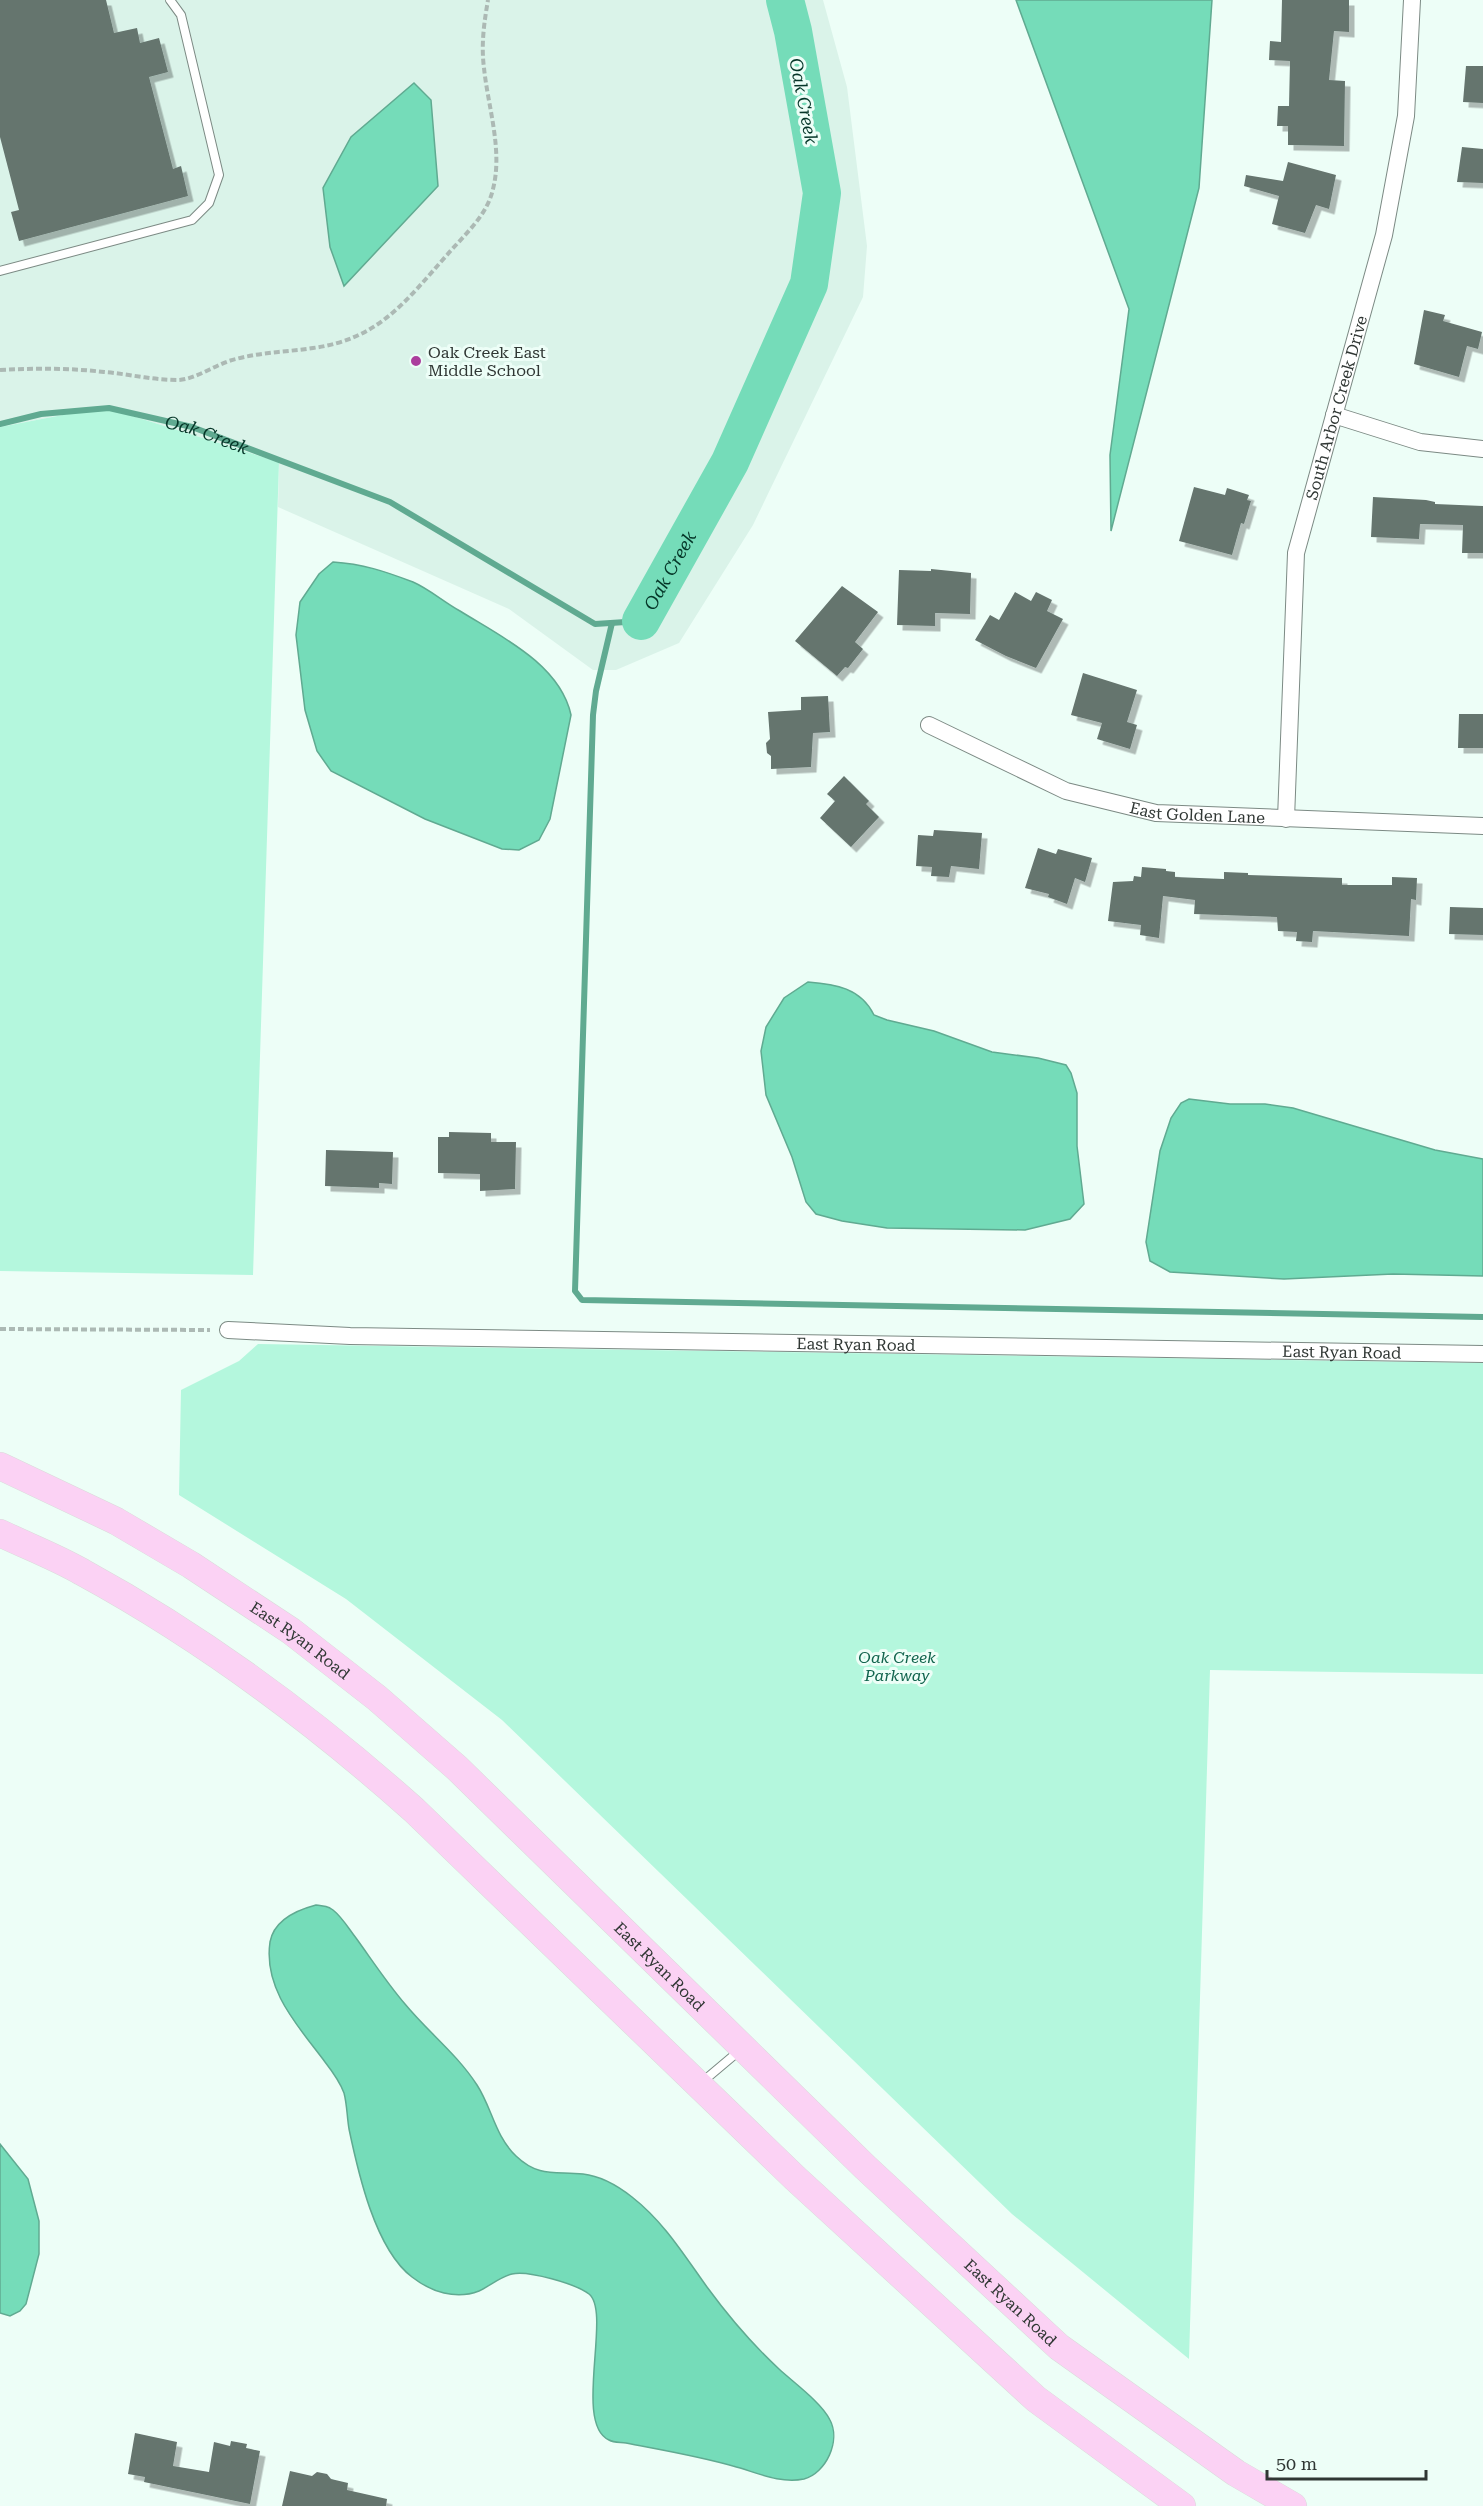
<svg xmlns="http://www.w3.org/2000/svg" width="1483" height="2506" font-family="'Roboto Serif',serif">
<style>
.built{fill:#daf3e9}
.green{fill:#b4f7dd}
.water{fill:#75dcb9;stroke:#60aa91;stroke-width:1.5}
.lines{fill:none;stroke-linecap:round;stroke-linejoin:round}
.stream{stroke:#60aa91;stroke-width:6}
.river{stroke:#75dcb9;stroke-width:38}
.building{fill:#65746e;filter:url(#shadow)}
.service-casing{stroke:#7c8a84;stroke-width:10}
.minor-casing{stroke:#7c8a84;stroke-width:18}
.primary-casing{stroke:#dadbda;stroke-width:28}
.path{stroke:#acb9b4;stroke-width:4;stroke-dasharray:6 3;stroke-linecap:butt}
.service{stroke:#fff;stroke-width:8}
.minor{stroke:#fff;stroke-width:16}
.primary{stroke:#fbd2f4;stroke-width:27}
.poi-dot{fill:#ab3e9d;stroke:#edfef7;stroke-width:2}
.labels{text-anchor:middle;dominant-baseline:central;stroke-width:6;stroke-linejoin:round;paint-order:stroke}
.poi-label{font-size:16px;fill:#303734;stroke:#edfef7;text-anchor:start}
.street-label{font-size:16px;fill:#303734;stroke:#edfef7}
.park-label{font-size:16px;font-style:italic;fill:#11644d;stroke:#edfef7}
.water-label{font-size:18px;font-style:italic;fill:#053628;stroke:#edfef7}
</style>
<defs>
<filter id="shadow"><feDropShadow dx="5.5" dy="5.5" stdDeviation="0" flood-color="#0004"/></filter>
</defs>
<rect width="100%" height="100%" fill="#edfef7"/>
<path class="built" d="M0 0H823L847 87 867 246 863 297 753 525 679 643 616 670H593L509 609 278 507 279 462 104 407 0 427Z"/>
<path class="green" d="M104 407 279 462 253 1275 0 1271V427Z
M258 1344 1483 1363V1674L1210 1670 1189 2359 1012 2214 502 1720 346 1599 179 1495 181 1390 239 1361Z"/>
<path class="water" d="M1016 0H1212L1199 188 1111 531 1110 455 1129 309Z
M414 83 431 100 438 186 344 286 330 247 323 188 351 137Z
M333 562C363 564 384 571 413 582 429 589 444 602 460 611 500 636 560 664 571 715L550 819 539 840 519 850 502 849 425 819 331 771 317 751 305 710 296 635 300 602 319 574Z
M808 982C835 984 861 988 874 1015L887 1020 934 1031 992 1052 1038 1058 1066 1065 1071 1073 1077 1093V1146L1084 1204 1070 1219 1025 1230 887 1228 842 1221 816 1214 806 1202 792 1157 766 1095 761 1051 766 1027 784 998Z
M1189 1099 1230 1104H1265L1293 1108 1435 1150 1483 1159V1276L1393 1274 1284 1279 1170 1272 1150 1261 1146 1242 1160 1151 1171 1118 1181 1103Z
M316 1905C324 1906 327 1906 333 1910 342 1917 349 1929 356 1938 372 1960 387 1983 405 2004 428 2032 457 2054 477 2085 492 2108 495 2136 516 2156 539 2178 556 2171 583 2174 601 2176 618 2186 632 2197 664 2222 684 2255 707 2287 729 2317 752 2344 779 2369 793 2382 822 2403 830 2420 841 2441 826 2473 804 2479 779 2484 756 2472 733 2466 698 2456 662 2450 626 2443 621 2442 614 2443 609 2440 573 2424 612 2312 589 2294 576 2284 528 2270 512 2274 500 2277 490 2286 479 2291 456 2300 431 2292 412 2277 375 2249 358 2172 349 2129 347 2117 347 2104 344 2093 340 2082 332 2071 325 2062 299 2027 263 1990 270 1942 274 1920 297 1910 316 1905Z
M0 2144 28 2179 39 2221V2254L26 2304 20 2311 10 2316 0 2313Z"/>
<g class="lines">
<g class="stream">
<path id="s1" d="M0 424 41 414 109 408 192 427 390 502 595 624 641 621"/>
<path d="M612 623 596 691 593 715 575 1291 582 1300 1483 1317"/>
</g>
<path class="river" id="s2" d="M641 621 730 462 809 284 822 193 793 31 785 0"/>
</g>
<path class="building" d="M0 0H106L114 33 137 28 140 43 159 38 168 72 149 77 173 169 181 166 188 196 19 241 11 212 19 210 0 137Z
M1282 0H1349V32L1334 31 1329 80 1345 81 1344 146 1288 145V126H1277L1278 106H1289L1290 61 1269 60 1270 41 1281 42Z
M1466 66H1483V103L1463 102Z
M1462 147 1483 149V183L1457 182Z
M1288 162 1336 175 1329 209 1316 205 1305 233 1272 224 1279 196 1244 186 1246 175 1283 181Z
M1424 310 1445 315 1443 321 1482 332 1478 349 1467 346 1459 377 1414 364Z
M1194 487 1225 495 1227 488 1249 495 1247 500 1251 501 1244 524 1241 523 1232 555 1179 541Z
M1373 497 1426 500 1435 502V504L1483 506V553H1462L1463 525 1420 524 1419 539 1371 537Z
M931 569 971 573 970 614 935 613V626L897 625 899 570 931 571Z
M842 586 878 612 855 642 863 649 848 668 845 667 837 676 795 641Z
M1015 592 1031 601 1036 592 1052 600 1047 611 1063 619 1036 668 1006 656 975 640 990 615 999 620Z
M1083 673 1137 690 1127 722 1137 725 1130 749 1097 739 1102 723 1071 715Z
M828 696 830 732 813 733 811 767 771 769V756L767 753 766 743 770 739 768 712 801 710V697Z
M1459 714H1483V748H1458Z
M844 776 869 801 866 804 879 817 851 847 820 818 835 801 827 794Z
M934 830 982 833 979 869 951 866 949 877 931 876 932 867 916 866 918 835 933 836Z
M1038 848 1056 854 1058 849 1092 858 1085 882 1075 878 1067 904 1048 897 1049 894 1025 888Z
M1142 867 1166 869V871L1175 872V877L1224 879V872L1248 873V875L1342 878V885H1392V877L1417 878 1416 900 1411 899 1409 936 1313 931 1312 942 1296 941 1297 932 1278 931 1277 917 1194 914 1195 900 1163 896 1159 938 1140 935 1141 925 1108 921 1113 882 1133 881 1134 876 1141 877Z
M1450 907 1483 908V935L1449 934Z
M449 1132 491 1133V1142H516L515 1189 480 1191V1174L438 1173V1137H449Z
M326 1150 393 1152 392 1184 379 1183V1188L325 1186Z
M135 2433 177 2442 173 2466 209 2472 214 2442 230 2446 231 2441 247 2444 246 2448 260 2451 250 2504 144 2482 145 2477 128 2474Z
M290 2471 312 2476 317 2472 327 2474 331 2479 348 2483 347 2490 387 2499 386 2506H282Z"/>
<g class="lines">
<defs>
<path id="service" d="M0 271 192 220 209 203 219 175 181 15 170 0
M701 2083 739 2051"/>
<g id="minor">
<path d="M1334 415 1420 442 1483 449"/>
<path id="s3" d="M929 725 1066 791 1156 813 1483 826"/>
<path id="s4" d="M1286 819 1296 553 1384 235 1406 116 1412 0"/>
<path id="s5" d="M228 1330 350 1336 1483 1354"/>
</g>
<g id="primary">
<path id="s6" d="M0 1466 116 1521 191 1565 291 1631 377 1698 457 1768 865 2167 1059 2347 1236 2473 1293 2506"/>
<path d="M0 1533C27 1546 56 1557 82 1572 203 1638 312 1719 414 1810L795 2178 1036 2399 1182 2506"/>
</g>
</defs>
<use href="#service" class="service-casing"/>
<use href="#minor" class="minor-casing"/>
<use href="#primary" class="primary-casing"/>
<path class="path" d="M0 370C35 368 70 368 104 372 129 374 152 380 177 380 196 380 217 363 236 359 262 352 287 352 313 348 379 339 405 302 447 255 464 235 487 216 493 189 503 150 488 107 484 68 481 45 484 23 488 0
M0 1329 210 1330"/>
<use href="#service" class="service"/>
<use href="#minor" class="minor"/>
<use href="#primary" class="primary"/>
</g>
<circle class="poi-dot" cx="416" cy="361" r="6"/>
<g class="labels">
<g class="poi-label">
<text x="428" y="352">Oak Creek East<tspan x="428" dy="18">Middle School</tspan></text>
</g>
<g class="street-label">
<text stroke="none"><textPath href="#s4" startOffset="417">South Arbor Creek Drive</textPath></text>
<text stroke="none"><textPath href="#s3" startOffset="286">East Golden Lane</textPath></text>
<text stroke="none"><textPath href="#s5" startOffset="628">East Ryan Road</textPath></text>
<text stroke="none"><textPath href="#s5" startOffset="1114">East Ryan Road</textPath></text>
<text stroke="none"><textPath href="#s6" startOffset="348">East Ryan Road</textPath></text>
<text stroke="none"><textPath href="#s6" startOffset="834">East Ryan Road</textPath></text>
<text stroke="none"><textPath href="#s6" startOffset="1320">East Ryan Road</textPath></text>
</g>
<g class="park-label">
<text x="897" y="1657">Oak Creek<tspan x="897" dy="18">Parkway</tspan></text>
</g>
<g class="water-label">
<text transform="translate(804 101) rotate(79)">Oak Creek</text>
<text stroke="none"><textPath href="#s1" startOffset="212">Oak Creek</textPath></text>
<text stroke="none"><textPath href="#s2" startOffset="58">Oak Creek</textPath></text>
</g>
</g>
<path d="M1267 2470v9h159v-9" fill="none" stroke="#303734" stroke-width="3"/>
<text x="1276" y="2470" font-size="18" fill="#303734" stroke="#edfef7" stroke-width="4.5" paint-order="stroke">50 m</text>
</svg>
